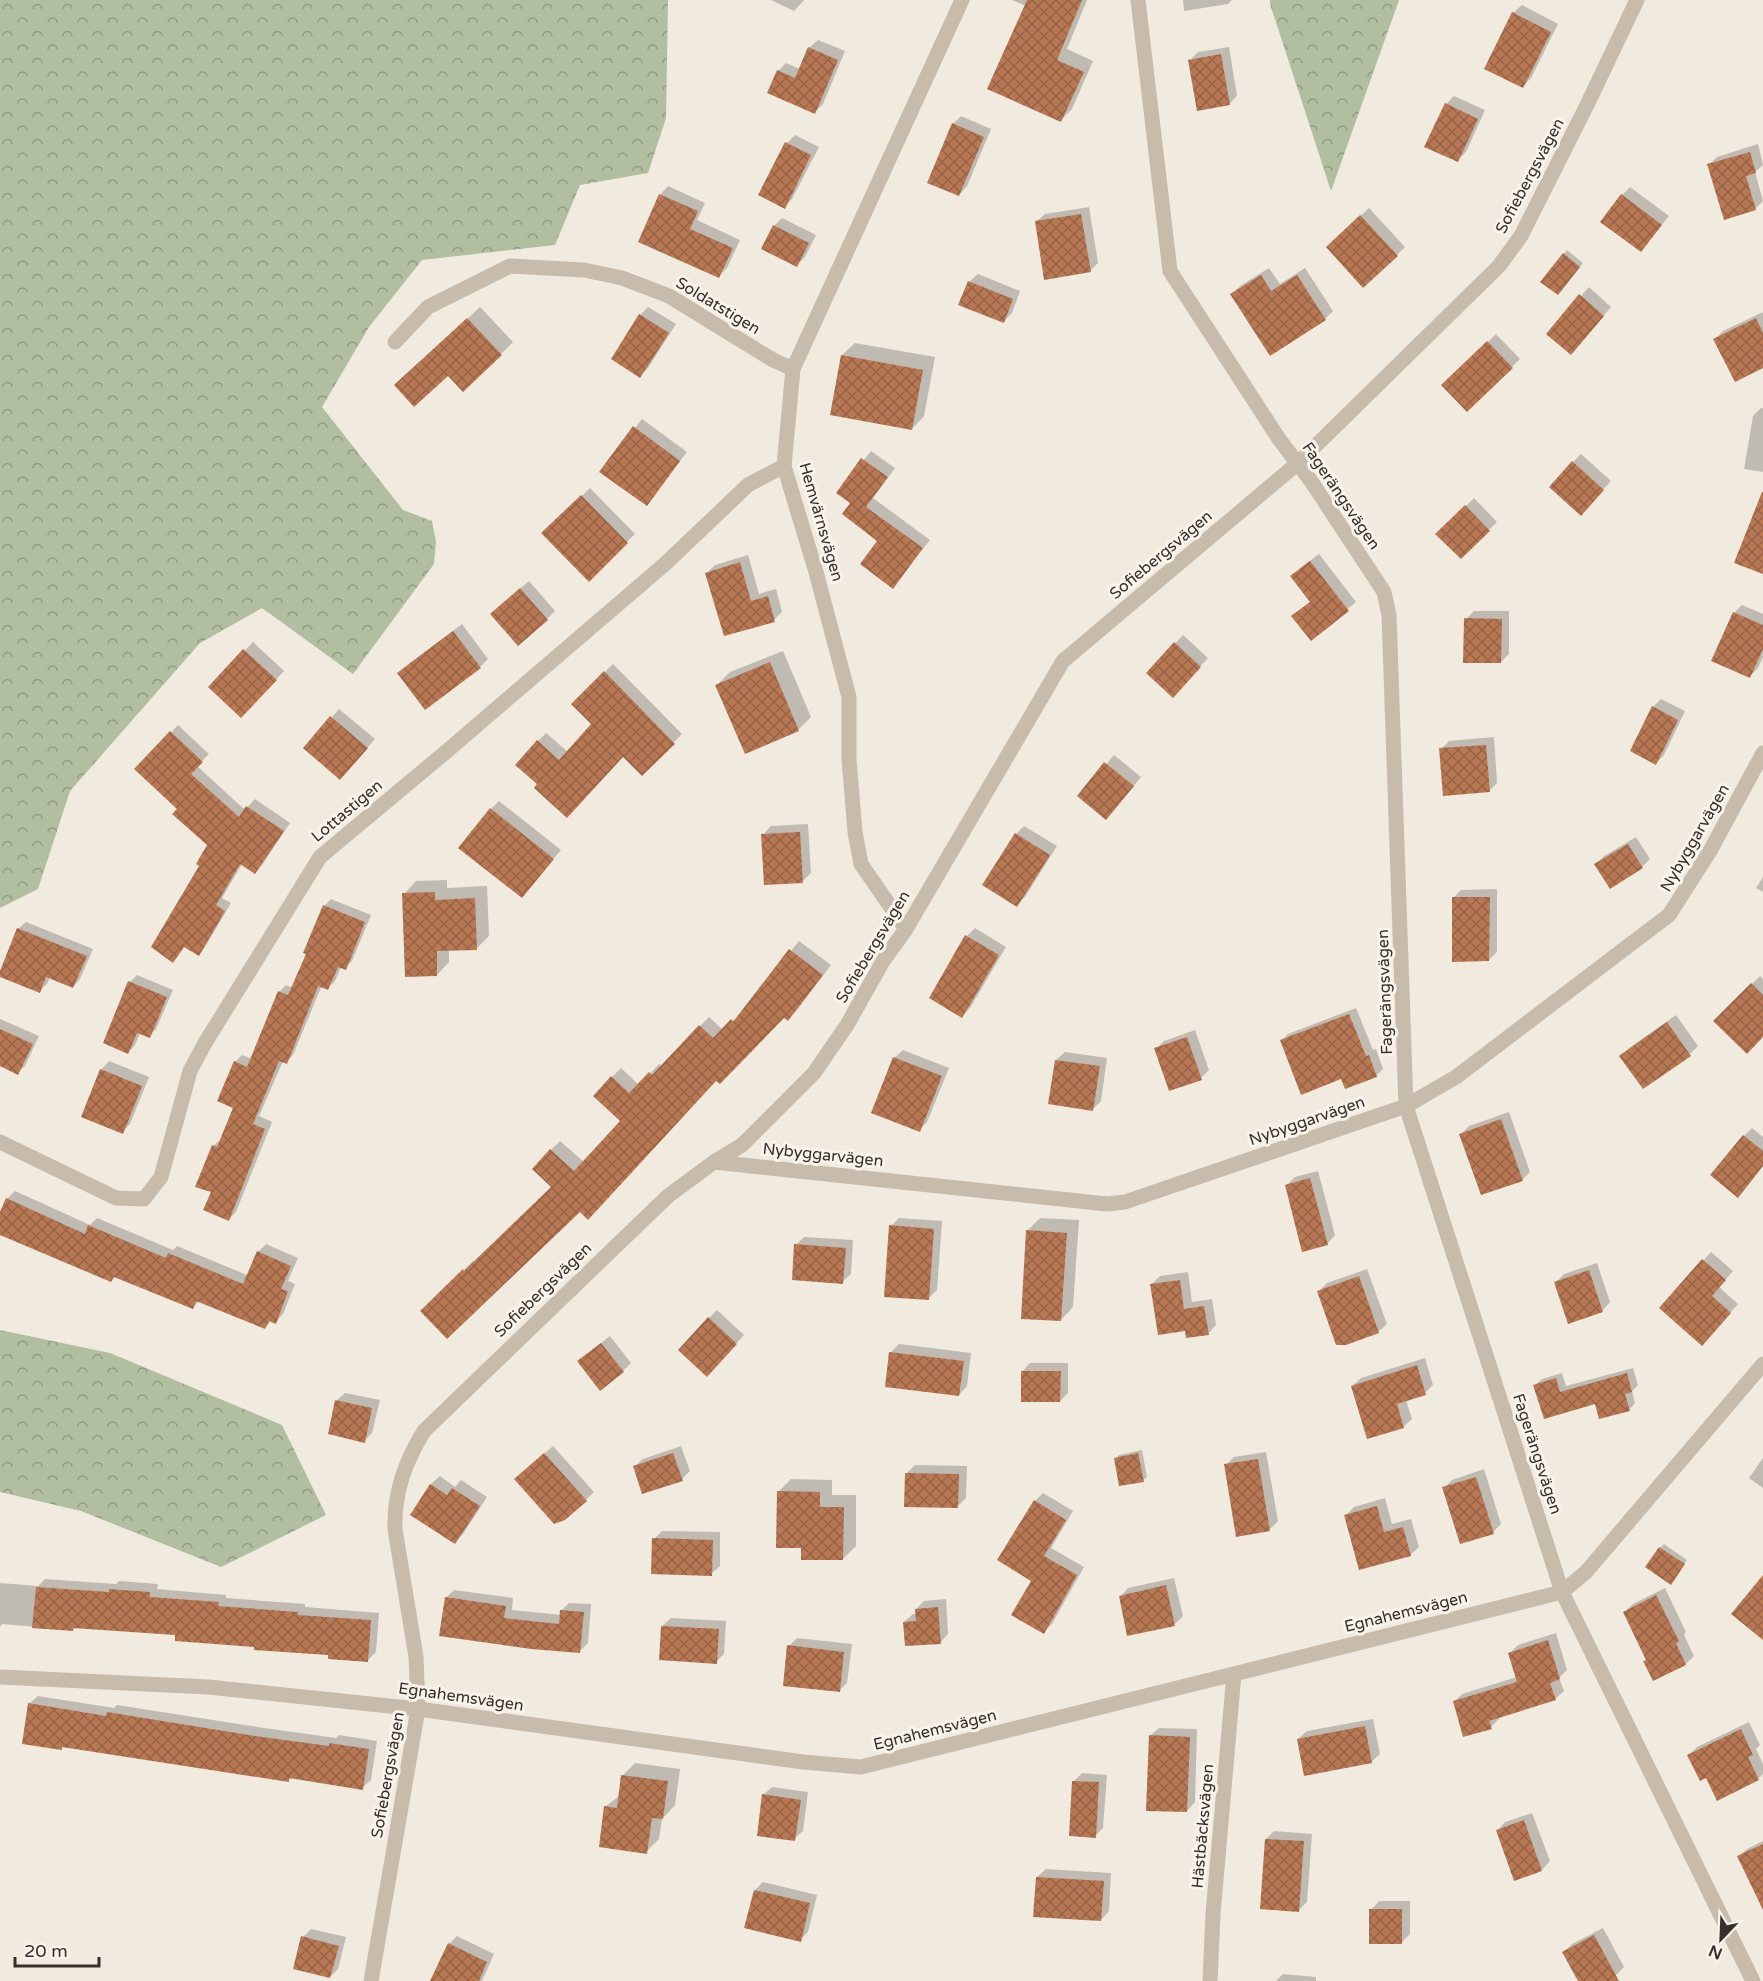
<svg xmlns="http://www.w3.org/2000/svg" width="1763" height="1981" font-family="'Varela Round',sans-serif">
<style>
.forest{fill:url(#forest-crowns)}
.shadow{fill:#0003}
.building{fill:url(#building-cross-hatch)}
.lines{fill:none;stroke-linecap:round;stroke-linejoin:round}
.minor{stroke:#c7bbac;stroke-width:15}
.labels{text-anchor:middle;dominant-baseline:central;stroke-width:6;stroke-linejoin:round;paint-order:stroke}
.street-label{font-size:16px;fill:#362f2a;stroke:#f8f3eb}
</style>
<defs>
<pattern id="forest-crowns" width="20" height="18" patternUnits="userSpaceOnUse" patternTransform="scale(1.5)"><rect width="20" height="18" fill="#b1bea0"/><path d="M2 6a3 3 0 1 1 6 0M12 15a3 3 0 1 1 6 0" fill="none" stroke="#919b83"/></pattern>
<pattern id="building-cross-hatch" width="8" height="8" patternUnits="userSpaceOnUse" patternTransform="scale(1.5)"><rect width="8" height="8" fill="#b97854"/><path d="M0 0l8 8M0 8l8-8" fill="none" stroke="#976346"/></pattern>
</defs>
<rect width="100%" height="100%" fill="#f0eadf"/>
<path class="forest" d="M0 0H668L666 118 648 173 580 185 555 245 422 260 369 327 322 407 403 510 432 521 436 542 434 564 353 674 262 608 200 643 70 791 38 889 0 908Z
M1270 0H1399L1331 191 1270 4Z
M0 1330 110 1353 282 1425 326 1515 221 1567 81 1511 0 1492Z"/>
<path class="shadow" d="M771 0H804L794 11Z
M1012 0H1087L1067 49 1093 61 1072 109 1061 120 1026 6Z
M1183 0H1232L1228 4 1184 11Z
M1522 5 1558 24 1531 78 1523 86 1513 13Z
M818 40 845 51 823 104 815 112 778 71 786 63 800 69 809 48Z
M1229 47 1237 96 1229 104 1189 61 1198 52Z
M1454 96 1485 110 1466 152 1458 160 1446 104Z
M961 116 991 129 967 186 959 195 953 124Z
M795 135 819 147 792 199 784 207 760 195 787 143Z
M1758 144 1763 165 1755 172 1763 201 1755 209 1709 165 1717 157Z
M668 186 705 203 697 220 740 240 727 268 719 276 660 195Z
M1630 187 1669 216 1641 250 1622 195Z
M1089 207 1098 263 1090 271 1036 222 1045 214Z
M1369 208 1405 247 1397 255 1336 239Z
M782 218 816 235 805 257 797 265 774 226Z
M1567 250 1583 263 1562 290 1564 254Z
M1269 268 1280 284 1305 268 1333 311 1325 319 1232 294 1240 286Z
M978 274 1020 291 1012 313 1004 321 969 282Z
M1589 287 1611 307 1579 345 1548 334Z
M480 307 513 342 501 354 448 373H409Z
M648 307 676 324 648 368 640 376V315Z
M1763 312V366L1715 339 1723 331Z
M1496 334 1520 359 1467 410 1443 385Z
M855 343 935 357 924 416 912 429 842 355Z
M1761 408H1763V472L1744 469 1753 416Z
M642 419 687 452 647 504 601 472Z
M871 451 895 468 873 498 930 540 893 587 879 540 852 503 838 492Z
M1581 454 1611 481 1589 506 1573 462Z
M590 488 635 534 589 580 544 533Z
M1474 498 1497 522 1461 557 1438 534Z
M1319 554 1356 602 1311 639 1293 616 1311 601 1300 568Z
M748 555 759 594 776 589 782 612 774 620 707 573 715 565Z
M529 581 555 611 547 619 500 606Z
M1742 605 1763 614V657L1758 668 1750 676 1734 613Z
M1474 611H1509V654L1501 662 1466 619Z
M462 624 488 659 480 667 407 665Z
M1183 635 1208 658 1181 687 1148 673Z
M253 642 284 671 249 708 210 687Z
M783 651 811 717 798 730 717 685 730 672Z
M613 664 682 734 642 774 623 755 539 784 538 741 546 733 568 752 593 724 573 704Z
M1661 699 1685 711 1664 755 1656 763 1653 707Z
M339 709 375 739 348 770 305 748Z
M178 725 209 754 197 766 245 810 255 799 290 823 262 865 255 872 242 864 222 898 231 903 205 947 198 954 185 946 173 961 209 845 179 809 137 769Z
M1494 737 1497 783 1489 791 1441 749 1449 741Z
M1114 755 1141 777 1114 810 1079 796Z
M499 801 561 850 522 896 491 809Z
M808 824 811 873 803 881 763 835 771 826Z
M1024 826 1057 846 1025 897 1016 905V834Z
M1636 837 1650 859 1642 867 1596 865 1604 856Z
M1763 877V892L1756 888Z
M447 880V888L487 886 489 936 476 949 449 950V962L437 975 404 894 416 881Z
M1497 889V952L1489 960 1453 898 1461 890Z
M331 899 371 915 352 961 345 968 341 967 335 981 328 988 322 985 293 1055 286 1062 283 1061 259 1116 272 1122 236 1212 229 1219 213 1192V1146L221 1139 235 1107V1062L242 1055 252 1059 279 992 286 985 293 988 308 953 324 906Z
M26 922 93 949 80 979 73 987 50 977 47 984 39 991 0 976 18 929Z
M975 928 1006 947 970 1008 962 1016 967 936Z
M799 941 831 965 797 1010 784 1016 580 1210 422 1311 473 1261 475 1263 553 1186 551 1150 560 1141 584 1162 622 1121 612 1077 621 1068 639 1085 659 1064 662 1066 709 1017 723 1030 742 1012Z
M137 975 173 990 156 1029 149 1036 140 1033 135 1045 128 1053 130 982Z
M1760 976 1763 979V1036L1715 1021Z
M1356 1008 1373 1050 1376 1049 1383 1069 1377 1075 1346 1087 1342 1077 1282 1041 1288 1034Z
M1676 1015 1698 1046 1690 1054 1621 1056 1629 1048Z
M0 1019 39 1036 25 1066 17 1073 0 1065Z
M1195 1030 1209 1070 1201 1078 1156 1049 1164 1041Z
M903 1050 949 1068 927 1122 919 1130 894 1058Z
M1065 1052 1107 1058 1101 1101 1092 1110 1056 1060Z
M109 1061 149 1077 130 1124 122 1132 101 1070Z
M1509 1112 1530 1172 1522 1180 1461 1134 1469 1126Z
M1752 1128 1763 1137V1166L1744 1136Z
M1318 1171 1335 1235 1327 1244 1287 1185 1295 1177Z
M15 1191 90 1225 97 1218 173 1250 177 1246 247 1275 258 1252 266 1244 298 1258 288 1281 295 1284 283 1314 275 1322 272 1320 265 1328 199 1301 193 1308 115 1276 111 1280 0 1233V1215L7 1199Z
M899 1218 942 1221 937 1290 929 1298 891 1226Z
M1040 1218 1079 1220 1073 1307 1061 1320 1027 1231Z
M804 1237 853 1240 851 1274 842 1282 796 1245Z
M1711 1252 1733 1271 1719 1287 1738 1304 1710 1336 1661 1308Z
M1597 1263 1610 1302 1602 1311 1556 1282 1564 1274Z
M1367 1269 1387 1324 1378 1332 1319 1291 1327 1283Z
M1188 1272 1192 1302 1212 1299 1216 1325 1208 1334 1186 1330 1152 1284 1160 1276Z
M717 1310 744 1335 715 1367 709 1318Z
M610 1336 631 1363 623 1371 588 1353Z
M899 1344 971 1353 967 1386 959 1395 891 1352Z
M1425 1358 1433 1385 1425 1393 1406 1400 1412 1419 1403 1427 1352 1386 1361 1378Z
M1030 1363H1068V1393L1060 1401 1022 1372Z
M1633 1368 1638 1385 1632 1391 1635 1403 1629 1410 1535 1385 1542 1379 1562 1373 1566 1386Z
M345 1393 380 1400 372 1433 364 1441 336 1401Z
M553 1446 594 1492 586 1500 524 1471Z
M681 1446 690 1471 682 1479 634 1467 643 1459Z
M1142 1450 1147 1477 1143 1480 1115 1459 1119 1455Z
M1266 1452 1278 1521 1269 1530 1226 1465 1234 1457Z
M1763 1458V1488L1749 1478Z
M915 1465 967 1466 966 1498 958 1506 907 1473Z
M1484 1469 1501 1524 1493 1532 1444 1488 1452 1480Z
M440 1476 455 1487 461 1480 487 1497 463 1534 455 1542 412 1515 431 1484Z
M791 1479 832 1480V1495H856V1546L843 1559 802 1547 778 1492Z
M1043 1493 1073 1511 1051 1548 1084 1567 1052 1624 1043 1632 1033 1581 999 1560 1035 1501Z
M1385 1498 1392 1524 1411 1519 1419 1547 1410 1555 1346 1515 1354 1507Z
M662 1531 720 1532V1566L711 1574 654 1539Z
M1664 1544 1687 1560 1674 1579 1660 1548Z
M1174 1578 1183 1616 1175 1624 1120 1597 1128 1588Z
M45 1579 116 1584 119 1581 158 1584 157 1589 226 1595V1598L305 1604V1607L379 1613 376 1652 368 1660 177 1634 76 1627 73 1630 2 1624 0 1627V1583L38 1586Z
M1665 1588 1686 1632 1684 1635 1694 1656 1686 1664 1654 1679 1647 1659 1624 1612 1633 1604Z
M454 1590 513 1598 512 1610 561 1615V1611L569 1603 591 1604 588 1643 580 1651 446 1598Z
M946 1599 948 1634 940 1643 904 1622 913 1614H917L916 1609 924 1601Z
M671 1618 726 1621 724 1654 716 1662 662 1626Z
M1556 1633 1567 1670 1559 1678 1564 1691 1555 1699 1498 1716 1499 1719 1491 1727 1454 1702 1462 1694 1517 1677 1510 1653 1518 1645Z
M797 1638 852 1644 847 1683 839 1691 789 1646Z
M38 1696 114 1708 117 1705 264 1728 336 1738 339 1735 377 1741 371 1780 362 1788 292 1777 288 1781 64 1746 61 1749 29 1704Z
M1373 1719 1380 1754 1371 1762 1298 1739 1307 1731Z
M1749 1722 1760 1745 1756 1749 1763 1764V1774L1758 1779 1706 1776 1689 1755 1697 1747Z
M1159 1728 1197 1729 1195 1802 1187 1811 1150 1736Z
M635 1763 680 1769 675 1805 662 1819 659 1839 646 1852 605 1807 620 1795 622 1776Z
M1082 1773 1107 1775 1103 1828 1095 1836 1074 1781Z
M772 1787 808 1792 803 1831 794 1839 763 1795Z
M1532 1813 1550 1861 1542 1870 1515 1879 1497 1831 1505 1822Z
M1274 1831 1312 1834 1307 1902 1299 1910 1266 1839Z
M1763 1841V1907L1738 1857 1747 1849Z
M1046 1869 1111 1873 1109 1911 1101 1920 1037 1877Z
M763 1882 817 1895 808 1932 800 1940 755 1890Z
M1379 1901H1410V1934L1402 1942 1371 1910Z
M1603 1928 1624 1967 1616 1975 1605 1981H1580L1564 1952 1572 1944Z
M311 1929 346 1937 338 1969 330 1977 303 1937Z
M457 1936 494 1954 482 1981H443L449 1944Z
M1283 1974 1316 1977V1981H1276Z"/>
<path class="building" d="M1027 0H1082L1057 60 1084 72 1061 122 987 89Z
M1512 12 1551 32 1523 88 1484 69Z
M808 47 838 60 815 114 767 93 777 70 795 78Z
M1221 54 1230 105 1197 111 1188 60Z
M1445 103 1478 119 1458 162 1424 147Z
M952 123 984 137 959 196 927 183Z
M785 142 811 155 785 209 758 195Z
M1750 152 1756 173 1746 176 1756 210 1724 220 1707 164Z
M659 194 698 211 690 229 733 248 719 278 638 242Z
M1621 194 1662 225 1641 252 1600 222Z
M1081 214 1091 272 1044 280 1035 221Z
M1360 215 1398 256 1363 288 1326 247Z
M773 225 809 243 797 267 761 249Z
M1563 253 1580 267 1558 295 1540 282Z
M1261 275 1271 291 1297 275 1326 320 1270 356 1230 294Z
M968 281 1013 299 1004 323 958 305Z
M1579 294 1604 316 1571 355 1546 334Z
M639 314 669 333 640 378 611 359Z
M467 318 502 355 463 392 448 376 414 407 394 385Z
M1756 318 1763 333V368L1735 382 1713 339Z
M1487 341 1513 368 1467 412 1441 385Z
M841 355 923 370 912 430 830 415Z
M633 426 680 461 647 506 599 472Z
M861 458 888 477 866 507 923 548 893 589 860 564 877 541 842 514 850 503 836 493Z
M1572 461 1604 490 1581 516 1549 487Z
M1762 492H1763V574L1734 563Z
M581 495 628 543 589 582 541 533Z
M1465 505 1490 531 1461 559 1435 534Z
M1310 561 1349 611 1311 641 1291 616 1310 602 1290 576Z
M740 562 751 601 768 596 775 622 724 636 705 573Z
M520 588 548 620 518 646 490 614Z
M1733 612 1763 625V649L1750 678 1711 661Z
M1464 618 1502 619 1501 663H1463Z
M453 631 481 668 425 710 397 673Z
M1174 642 1201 667 1173 698 1146 673Z
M243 649 277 680 241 718 208 687Z
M770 662 799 731 745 754 715 685Z
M604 671 675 744 642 776 623 757 567 818 534 788 537 784 515 765 537 740 559 760 591 724 571 704Z
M1652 706 1678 720 1656 765 1630 751Z
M330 716 368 748 340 780 303 748Z
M170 731 203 762 191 774 239 817 246 806 284 831 255 874 240 864 216 905 225 911 199 956 184 947 173 963 151 947 199 866 196 864 207 845 172 814 177 809 134 769Z
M1486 745 1490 792 1443 796 1439 748Z
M1104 762 1134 786 1106 820 1077 796Z
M490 808 554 859 522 898 458 848Z
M800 832 803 883 764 885 761 834Z
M1015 833 1050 855 1017 907 982 885Z
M1628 844 1643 868 1610 889 1594 864Z
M435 892V900L475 898 477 950 437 951V976L405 977 402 893Z
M1452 897H1490L1489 961 1452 962Z
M323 905 365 922 346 970 338 967 328 990 318 986 287 1064 279 1061 253 1124 265 1129 229 1221 203 1210 211 1192 195 1187 212 1145 217 1147 233 1108 217 1101 234 1061 247 1067 278 991 288 995 306 954 303 953Z
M17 928 87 956 73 988 46 977 40 993 0 977V971Z
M965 935 999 955 962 1018 929 998Z
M789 949 823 975 788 1021 784 1018 720 1084 716 1081 588 1220 580 1212 447 1339 420 1311 463 1269 464 1271 551 1187 532 1169 550 1149 574 1171 620 1121 593 1096 611 1076 629 1093 649 1072 652 1075 699 1025 713 1038 731 1019 733 1022Z
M128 981 167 997 150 1038 137 1033 128 1054 103 1043Z
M1751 983 1763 995V1037L1747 1054 1713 1021Z
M1349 1014 1366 1056 1369 1055 1377 1077 1345 1089 1341 1079 1301 1095 1280 1040Z
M1667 1022 1691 1056 1643 1089 1619 1056Z
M0 1029 33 1044 18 1075 0 1066Z
M1187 1037 1202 1080 1169 1091 1154 1048Z
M893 1057 942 1076 920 1132 871 1113Z
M1055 1060 1100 1066 1093 1111 1048 1104Z
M100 1069 142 1086 123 1134 81 1117Z
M1501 1119 1523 1181 1481 1195 1459 1134Z
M1743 1135 1763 1151V1166L1738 1198 1710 1175Z
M1310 1178 1328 1245 1302 1252 1285 1185Z
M6 1198 85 1234 88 1225 166 1258 168 1253 243 1284 257 1251 291 1266 281 1289 288 1291 276 1324 269 1321 265 1329 196 1301 193 1309 114 1277 111 1282 0 1235V1212Z
M889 1225 934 1229 929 1300 884 1297Z
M1026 1230 1067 1233 1061 1321 1021 1319Z
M794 1244 846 1248 843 1284 792 1280Z
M1702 1259 1726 1280 1712 1296 1731 1313 1702 1346 1659 1308Z
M1589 1270 1603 1312 1568 1324 1554 1282Z
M1359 1276 1379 1333 1346 1345H1336L1317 1291Z
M1180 1280 1184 1309 1204 1306 1209 1335 1186 1338 1185 1331 1158 1335 1150 1284Z
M708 1317 737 1344 707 1377 678 1350Z
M601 1343 624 1372 600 1391 577 1361Z
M889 1352 964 1361 959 1396 885 1387Z
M1417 1365 1426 1395 1397 1404 1404 1428 1367 1439 1351 1386Z
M1021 1371H1061L1060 1402H1021Z
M1627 1373 1632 1392 1625 1394 1630 1411 1599 1419 1595 1404 1544 1419 1533 1385 1556 1378 1560 1392Z
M335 1400 372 1408 365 1443 328 1434Z
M544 1453 587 1501 565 1520 554 1524 514 1479Z
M673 1453 683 1481 642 1494 633 1466Z
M1138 1453 1144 1482 1119 1486 1114 1458Z
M1258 1459 1270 1531 1236 1537 1224 1464Z
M905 1473 959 1474 958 1508 904 1507Z
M1476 1477 1494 1534 1460 1544 1442 1487Z
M430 1484 447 1495 452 1488 480 1506 455 1544 410 1515Z
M777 1491 820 1492V1507H844L843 1560H801V1548H776Z
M1034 1500 1066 1520 1044 1556 1077 1575 1044 1634 1011 1615 1031 1581 997 1560Z
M1377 1506 1384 1532 1403 1527 1411 1556 1359 1570 1344 1515Z
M652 1538 713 1540 712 1576 651 1574Z
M1659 1547 1685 1564 1671 1585 1645 1567Z
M1763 1575V1640L1731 1614Z
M1166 1585 1175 1626 1127 1636 1119 1596Z
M36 1587 109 1592V1589L150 1592V1597L219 1602 218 1606 298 1612V1615L371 1620 368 1662 328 1659V1655L254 1650V1647L175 1641V1635L73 1628V1631L32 1628Z
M1656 1595 1679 1641 1676 1643 1686 1665 1653 1681 1643 1661 1646 1660 1623 1612Z
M445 1597 506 1606 504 1618 559 1624 560 1610 584 1612 580 1653 531 1649 439 1636Z
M938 1607 941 1644 905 1646 903 1622 916 1621 915 1609Z
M661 1626 719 1629 717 1664 659 1660Z
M1548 1640 1560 1679 1550 1683 1556 1700 1489 1721 1492 1729 1463 1737 1453 1701 1517 1682 1508 1653Z
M787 1645 844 1652 840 1692 783 1686Z
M28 1703 106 1716 107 1712 255 1736 329 1746V1743L369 1749 363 1790 289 1778V1782L62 1747V1750L22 1744Z
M1365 1726 1372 1763 1304 1776 1297 1739Z
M1741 1729 1753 1755 1748 1757 1759 1780 1717 1801 1706 1778 1700 1781 1687 1755Z
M1149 1735 1190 1737 1187 1812 1146 1811Z
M621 1775 668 1781 663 1819 652 1818 647 1854 599 1847 604 1806 617 1808Z
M1072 1781 1099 1782 1096 1838 1069 1836Z
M762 1794 801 1800 795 1841 757 1836Z
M1524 1820 1542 1871 1514 1881 1496 1830Z
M1265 1839 1304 1841 1299 1912 1260 1909Z
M1763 1844V1910L1737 1856Z
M1036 1877 1104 1881 1101 1921 1033 1917Z
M754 1890 810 1903 801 1942 744 1928Z
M1369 1909H1402V1944H1369Z
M1594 1935 1619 1981H1578L1562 1952Z
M301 1936 339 1946 330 1978 293 1969Z
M448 1943 487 1962 479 1981H430Z"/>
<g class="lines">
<path class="minor" d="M1138 0 1170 271 1279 439 1311 481 1384 592 1389 615 1406 1106 1562 1592 1753 1981
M395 342 428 307 510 266 584 270 622 278 669 296 773 360 793 369
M906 929 861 864 855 832 849 759V697L816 572 784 466 793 369 962 0
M0 1142 116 1198 144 1199 161 1177 190 1071 205 1043 320 857 447 751 665 564 748 485 784 466
M714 1162 1107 1204 1125 1202 1406 1106 1456 1077 1669 915 1710 851 1763 753
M0 1677 208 1687 418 1709 803 1762 861 1767 1562 1592 1586 1572 1763 1364
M371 1981 418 1709 416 1657 395 1529C394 1492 405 1462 424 1431L668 1196 714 1162 742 1145 814 1073 847 1025 883 961 906 929 1063 661 1298 463 1499 266 1521 236 1587 105 1637 0
M1210 1981 1213 1914 1234 1674"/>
</g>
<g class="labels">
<g class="street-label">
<text transform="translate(1530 176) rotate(-62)">Sofiebergsvägen</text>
<text transform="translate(718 306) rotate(31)">Soldatstigen</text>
<text transform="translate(1341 496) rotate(56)">Fagerängsvägen</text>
<text transform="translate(821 522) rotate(74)">Hemvärnsvägen</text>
<text transform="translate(1161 555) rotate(-40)">Sofiebergsvägen</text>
<text transform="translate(347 811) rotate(-40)">Lottastigen</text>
<text transform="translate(1695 838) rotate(-60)">Nybyggarvägen</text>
<text transform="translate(873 947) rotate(-59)">Sofiebergsvägen</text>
<text transform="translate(1385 992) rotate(-92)">Fagerängsvägen</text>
<text transform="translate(1307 1121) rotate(-19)">Nybyggarvägen</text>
<text transform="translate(823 1155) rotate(6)">Nybyggarvägen</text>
<text transform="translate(543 1290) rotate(-44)">Sofiebergsvägen</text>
<text transform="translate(1537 1454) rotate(72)">Fagerängsvägen</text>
<text transform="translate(1406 1612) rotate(-14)">Egnahemsvägen</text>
<text transform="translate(461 1697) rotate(8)">Egnahemsvägen</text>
<text transform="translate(935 1730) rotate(-14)">Egnahemsvägen</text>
<text transform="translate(388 1775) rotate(-80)">Sofiebergsvägen</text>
<text transform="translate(1203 1826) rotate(-85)">Hästbäcksvägen</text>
</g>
</g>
<g transform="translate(1721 1939) rotate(203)" stroke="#f8f3eb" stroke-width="4.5" paint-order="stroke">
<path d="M0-4.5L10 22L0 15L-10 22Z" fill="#362f2a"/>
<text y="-9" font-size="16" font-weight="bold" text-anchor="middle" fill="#362f2a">N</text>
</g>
<path d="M15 1957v9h84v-9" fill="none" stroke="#362f2a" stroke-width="3"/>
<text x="24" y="1957" font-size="18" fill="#362f2a" stroke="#f8f3eb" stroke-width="4.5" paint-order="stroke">20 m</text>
</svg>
